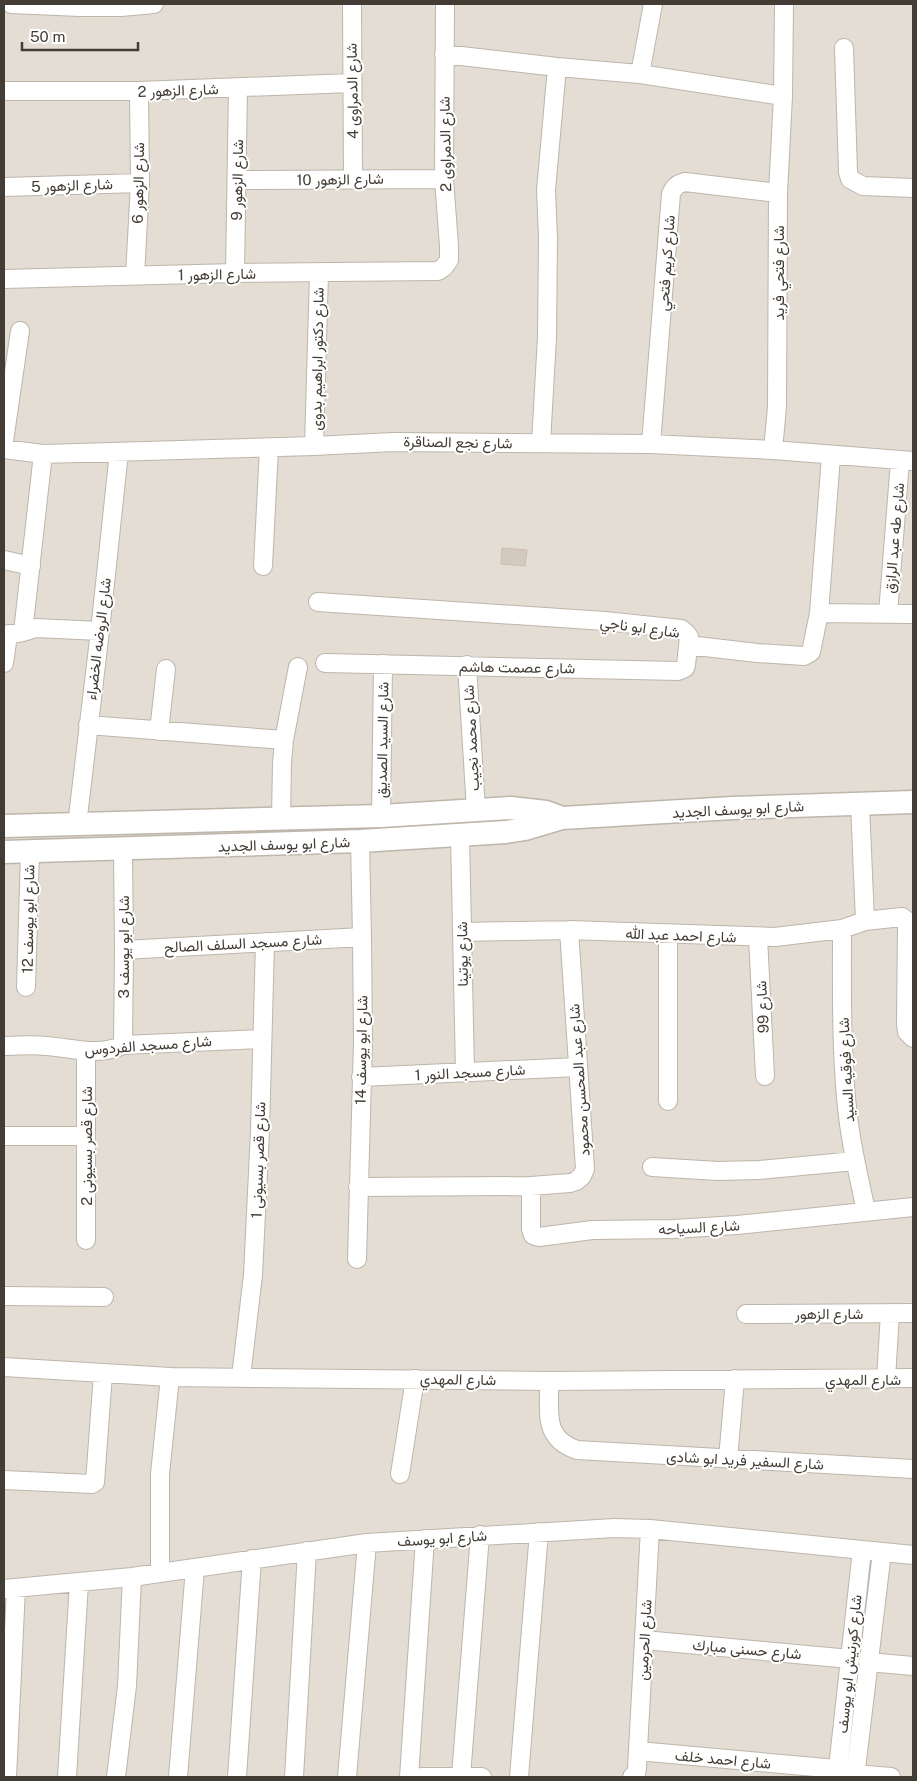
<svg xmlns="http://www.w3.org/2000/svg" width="917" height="1781" font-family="'Public Sans',Vazirmatn,sans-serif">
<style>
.residential{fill:#e4ddd3}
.building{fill:#d4c9be;stroke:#cbbdaf}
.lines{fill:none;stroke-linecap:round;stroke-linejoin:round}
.minor-casing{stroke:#beb5ab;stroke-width:20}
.tertiary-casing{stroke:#beb5ab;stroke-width:25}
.minor{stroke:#fff;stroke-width:18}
.tertiary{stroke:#fff;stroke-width:22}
.labels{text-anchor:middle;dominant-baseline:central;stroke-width:4;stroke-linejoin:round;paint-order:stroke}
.street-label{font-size:15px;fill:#423c35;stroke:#fff}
</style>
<rect width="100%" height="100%" fill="#f1ece4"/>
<path class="residential" d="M4 4H913V1777H4Z"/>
<path class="building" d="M502 548 527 550 525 566 501 564Z"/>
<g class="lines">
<defs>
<path id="minor" d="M11 4 80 7H121L154 4
M352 4 353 179
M844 48 848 172 850 179 863 186 913 188
M444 54 557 67 640 74 783 96
M640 74 653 4
M4 91H139L351 83
M237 180 444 179
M4 187 140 183
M235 273 238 88
M135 276 140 183 139 91
M4 279 235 273 438 271 444 267 449 260V246L444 179 445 4
M4 441 20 331
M541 443 547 337 548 238 546 190 557 67
M651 444 671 194C674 187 677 184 685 182L778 193
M314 446 319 273
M4 449 43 454 314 446 393 442 651 444 773 450 913 461
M773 450 777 407 778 193 783 96 784 4
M4 560 31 566
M263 566 269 448
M318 602 605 621 681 629 687 634 689 637 686 665 685 668 678 671 325 663
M819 613 913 614
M888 614 900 461
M23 632 43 454
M4 635 23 632 36 628 100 631
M688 645 757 653 804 656 811 652 819 613 831 456
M4 663 8 635
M467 665 476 810
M88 725 284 740
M159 731 166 669
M860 804 865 921
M381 816 383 664
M281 818 282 763 284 740 298 667
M77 825 100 631 119 452
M460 835 465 1072
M842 929C842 985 841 1041 846 1097 849 1136 858 1173 866 1211
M462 932 569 930 775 937 842 929 865 921 902 917 906 920 907 924 906 1024 907 1032 913 1038
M758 937 765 1076
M124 950 362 937
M26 987 30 852
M123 1045 124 950 123 849
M4 1046C18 1046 32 1044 46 1046 73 1048 98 1057 123 1045L262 1039
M361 1077 578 1067
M668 1101V935
M4 1136H86
M652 1167 718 1171 759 1170 855 1161
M531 1186V1229L533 1235 539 1237 592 1230 674 1229 737 1225 913 1207
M358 1187 531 1186 570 1183 576 1181 582 1176 585 1169 569 930
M86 1240V1052
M357 1259 363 1041 362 937 360 841
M4 1296 104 1297
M746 1314 913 1313
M4 1367 170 1377 549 1381 913 1378
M241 1377 253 1275 260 1131 265 942
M886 1379 890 1313
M549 1381C550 1412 542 1438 577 1450L913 1469
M728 1459 735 1379
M400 1474 415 1379
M4 1480 92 1484 95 1482 103 1374
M160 1573V1474L170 1377
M4 1589 132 1577 367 1543 614 1528 650 1529 913 1555
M644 1640 850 1659
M868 1662 913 1666
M638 1751 837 1769
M855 1774 891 1777
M461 1776 480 1535
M7 1777 16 1588
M67 1777 79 1583
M116 1777 127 1686 132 1577
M178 1777 195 1568
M237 1777 252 1559
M294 1777 307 1551
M347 1777 367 1543
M409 1777 425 1539
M421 1777H482
M519 1777 539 1532
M632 1777 636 1774 637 1768 650 1529
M837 1777 862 1550
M855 1777 882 1552"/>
<path id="tertiary" d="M4 826 381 816 511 808 546 812 562 818
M4 852 360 841 506 832 525 829 562 818 733 808 913 802"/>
</defs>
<use href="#minor" class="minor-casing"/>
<use href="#tertiary" class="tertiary-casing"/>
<use href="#minor" class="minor"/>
<use href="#tertiary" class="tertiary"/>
</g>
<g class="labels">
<g class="street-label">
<text transform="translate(178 90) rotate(-2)">شارع الزهور 2</text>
<text transform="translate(352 91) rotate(-91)">شارع الدمراوى 4</text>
<text transform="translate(445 144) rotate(-91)">شارع الدمراوى 2</text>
<text transform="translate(340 179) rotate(-1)">شارع الزهور 10</text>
<text transform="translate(237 180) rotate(-89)">شارع الزهور 9</text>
<text transform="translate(138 183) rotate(-89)">شارع الزهور 6</text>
<text transform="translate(72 185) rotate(-2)">شارع الزهور 5</text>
<text transform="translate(666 263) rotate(-86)">شارع كريم فتحي</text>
<text transform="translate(778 273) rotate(-90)">شارع فتحي فريد</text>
<text transform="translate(217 274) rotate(-1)">شارع الزهور 1</text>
<text transform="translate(317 359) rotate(-89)">شارع دكتور ابراهيم بدوى</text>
<text transform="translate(458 442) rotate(1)">شارع نجع الصناقرة</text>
<text transform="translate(894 538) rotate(-85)">شارع طه عبد الرازق</text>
<text transform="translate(640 627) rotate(8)">شارع ابو ناجي</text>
<text transform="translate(98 639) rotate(-83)">شارع الروضه الخضراء</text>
<text transform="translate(517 667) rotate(1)">شارع عصمت هاشم</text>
<text transform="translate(471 738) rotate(-93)">شارع محمد نجيب</text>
<text transform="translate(382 740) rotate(-89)">شارع السيد الصديق</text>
<text transform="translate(738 809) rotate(-3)">شارع ابو يوسف الجديد</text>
<text transform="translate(284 844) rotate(-2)">شارع ابو يوسف الجديد</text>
<text transform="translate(28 919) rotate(-89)">شارع ابو يوسف 12</text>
<text transform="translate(681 935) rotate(2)">شارع احمد عبد الله</text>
<text transform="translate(243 943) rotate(-3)">شارع مسجد السلف الصالح</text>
<text transform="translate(123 947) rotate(-90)">شارع ابو يوسف 3</text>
<text transform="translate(462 954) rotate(-91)">شارع يوتينا</text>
<text transform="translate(762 1007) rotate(-93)">شارع 99</text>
<text transform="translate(148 1045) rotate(-4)">شارع مسجد الفردوس</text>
<text transform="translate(361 1050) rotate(-89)">شارع ابو يوسف 14</text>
<text transform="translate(846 1070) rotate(-93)">شارع فوقيه السيد</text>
<text transform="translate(470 1072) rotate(-3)">شارع مسجد النور 1</text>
<text transform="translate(579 1080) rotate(-94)">شارع عبد المحسن محمود</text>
<text transform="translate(86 1146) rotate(-90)">شارع قصر بسيونى 2</text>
<text transform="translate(258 1160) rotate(-88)">شارع قصر بسيونى 1</text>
<text transform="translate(699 1227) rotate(-3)">شارع السياحه</text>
<text x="829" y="1313">شارع الزهور</text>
<text transform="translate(458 1379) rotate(1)">شارع المهدي</text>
<text x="863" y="1379">شارع المهدي</text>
<text transform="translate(745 1460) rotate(3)">شارع السفير فريد ابو شادى</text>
<text transform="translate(442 1538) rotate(-4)">شارع ابو يوسف</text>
<text transform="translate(644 1640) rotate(-87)">شارع الحرمين</text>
<text transform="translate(747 1649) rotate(5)">شارع حسنى مبارك</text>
<text transform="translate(849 1664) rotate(-84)">شارع كورنيش ابو يوسف</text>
<text transform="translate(723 1759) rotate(5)">شارع احمد خلف</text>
</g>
</g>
<rect width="917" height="1781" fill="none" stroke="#423c35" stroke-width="10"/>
<path d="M22 42v8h116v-8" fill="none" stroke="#423c35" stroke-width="2.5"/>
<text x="30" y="42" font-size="15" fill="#423c35" stroke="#ffffff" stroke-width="4" paint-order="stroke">50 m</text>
</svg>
